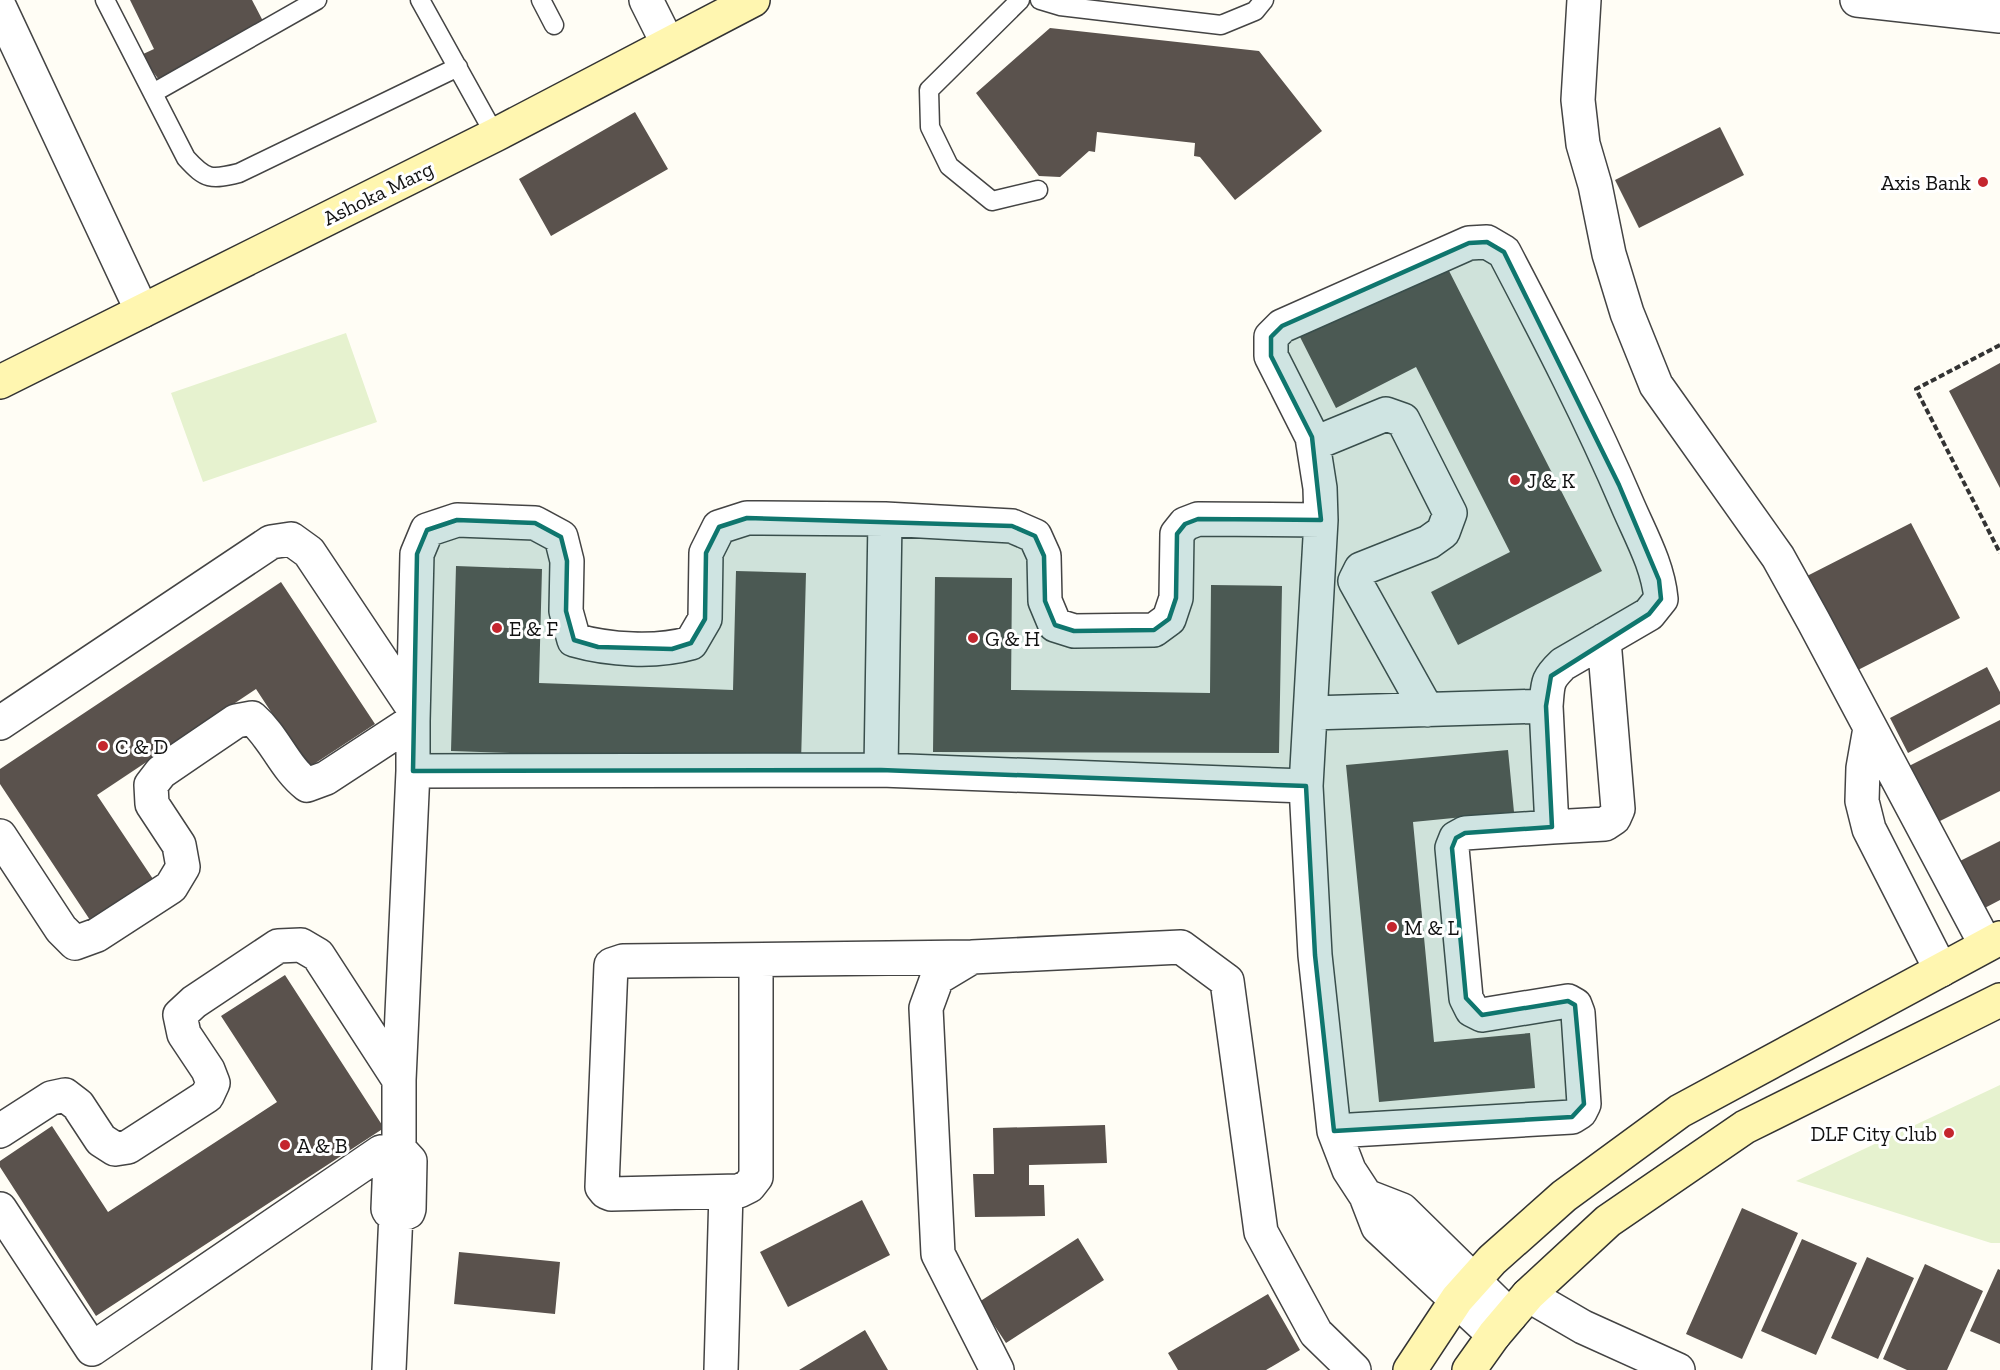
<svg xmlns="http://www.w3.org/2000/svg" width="2000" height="1370" font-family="'Zilla Slab',serif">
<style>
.pitch{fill:#e6f2cf}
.building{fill:#5a524d}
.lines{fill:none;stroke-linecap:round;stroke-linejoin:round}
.lane-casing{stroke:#444;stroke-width:21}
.street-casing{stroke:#444;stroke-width:36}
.secondary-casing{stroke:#333;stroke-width:36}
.path{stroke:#333;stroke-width:4;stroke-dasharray:6 3;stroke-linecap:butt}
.lane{stroke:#fff;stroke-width:18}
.street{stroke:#fff;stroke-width:33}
.secondary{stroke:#fff6b0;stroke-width:33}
.marked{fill:#0f766e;fill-opacity:0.2;stroke:#0f766e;stroke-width:4.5;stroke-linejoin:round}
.poi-dot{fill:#c4262e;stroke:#fff;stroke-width:2}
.labels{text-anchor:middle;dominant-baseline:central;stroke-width:6;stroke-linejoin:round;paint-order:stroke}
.poi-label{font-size:21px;fill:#111;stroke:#fff;text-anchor:start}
.street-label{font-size:21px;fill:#111;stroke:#fff}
</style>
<rect width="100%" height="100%" fill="#fffdf5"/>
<path class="pitch" d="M346 333 377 422 203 482 171 393Z
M2000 1085V1243H1991L1796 1181Z"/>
<path class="building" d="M130 0H252L264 23 159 80 141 55 154 49Z
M1050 28 1259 51 1322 131 1235 200 1200 157 1194 156 1195 143 1097 132 1095 152 1089 151 1060 177 1039 176 976 93Z
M635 112 668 169 551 236 519 179Z
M1720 127 1744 175 1639 228 1615 180Z
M1445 263 1602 571 1458 645 1431 592 1510 552 1416 367 1336 408 1300 337Z
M2000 363V488L1949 391Z
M1911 523 1960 618 1856 671 1807 576Z
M456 566 542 569 539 683 733 690 736 571 806 573 801 763 451 751Z
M935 577 1012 578 1011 690 1210 693 1211 585 1282 586 1279 753 933 752Z
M281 582 375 724 308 768 256 689 97 795 153 879 90 920 0 784V769Z
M1987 667 2000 692V704L1908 753 1890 718Z
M2000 720V791L1936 823 1907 767Z
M1508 750 1514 812 1413 822 1434 1042 1530 1033 1535 1088 1379 1102 1346 765Z
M2000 841V900L1979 911 1956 863Z
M285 975 384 1128 96 1316 0 1167V1161L52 1126 108 1212 277 1102 221 1016Z
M1105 1125 1107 1163 1029 1165V1185H1044L1045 1216 975 1217 973 1174H994L993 1128Z
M862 1200 890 1255 788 1307 760 1252Z
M1742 1208 1798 1233 1742 1359 1686 1334Z
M1078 1238 1104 1280 1006 1343 979 1302Z
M1802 1239 1857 1263 1816 1355 1761 1331Z
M459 1252 560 1262 555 1314 454 1304Z
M1867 1257 1914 1278 1878 1359 1831 1338Z
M1925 1264 1983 1291 1947 1370H1907L1883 1359Z
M1998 1269 2000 1270V1344L1970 1331Z
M1268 1294 1300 1350 1266 1370H1178L1168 1353Z
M865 1330 888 1370H799Z"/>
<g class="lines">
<defs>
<path id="lane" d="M105 0 186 158C206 180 211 180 239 173L458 67
M420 0 495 135
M541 0 554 25
M1020 0 929 90 930 127 949 166 992 201 1038 190
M1040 0 1060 6 1221 25 1255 11 1264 0
M153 93 317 0"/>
<path id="street" d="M646 0 668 44
M1584 0 1578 100 1583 144 1595 185 1609 254 1627 313 1656 385 1778 557 1814 622 1986 945
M1857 0 2000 16
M0 8 142 311
M1313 444 1386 414 1403 420 1450 513 1443 532 1429 542 1361 569 1355 581 1427 710
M1321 520 1320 488 1312 437 1271 356V337L1282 326 1469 243 1487 242 1504 252C1548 336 1591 419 1628 506 1641 536 1658 566 1661 599L1649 614 1563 664C1546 680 1548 684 1546 706
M1311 713 1546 706 1552 827 1465 833 1456 838 1452 848 1466 998 1472 1010 1482 1015 1568 1001 1575 1005 1578 1013 1584 1104 1580 1112 1572 1117 1334 1131
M0 723 271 542 291 539 309 552 413 708
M1870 728 1863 768 1862 801 1869 829 1941 970
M881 770 885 519
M413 771 881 770 1306 786 1315 955 1334 1131 1349 1170 1366 1196 1378 1227 1494 1335
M1552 827 1605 824 1614 818 1618 809 1604 640
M0 836 61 929 75 943 97 935 171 887 183 867 179 845 152 804 151 785 161 772 236 721 252 718C275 738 284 767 307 785L326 778 413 721
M756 960V1177L749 1186 739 1191 611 1194 606 1192 602 1187 611 965 623 961 972 957
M0 1131 51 1098 65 1095 78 1105 101 1140 115 1149 128 1147 207 1096 213 1083 208 1070 184 1034 180 1015 194 1002 278 946 301 945 318 955 399 1080
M399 1149 410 1161 409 1209 408 1212 389 1211 388 1209 390 1161 399 1149V1080L413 771V721L417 554 427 530 457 520 535 523 561 537 567 561 566 611 574 640C609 650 656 653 691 643L705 619 706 553 719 527 747 518 885 519 1012 526 1035 536 1044 556 1045 601 1055 625 1074 631 1154 630 1169 619 1176 598 1177 534 1185 524 1198 519 1321 520 1306 786
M1366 1196 1402 1210 1510 1316
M0 1209 92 1349 381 1152 399 1149
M1528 1295 1583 1327 1678 1370
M389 1370 396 1213
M721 1370 726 1192
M997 1370 938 1254 926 1008 937 978 972 957 1181 947 1227 981 1261 1232 1316 1333 1354 1370"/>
<path id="secondary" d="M0 382 495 135 753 0
M1410 1370 1457 1299 1492 1260 1564 1196 1680 1111 2000 938
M1469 1370 1494 1335 1528 1295 1608 1221 1745 1127 2000 1000"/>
</defs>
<use href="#lane" class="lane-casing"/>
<use href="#street" class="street-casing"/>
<use href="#secondary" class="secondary-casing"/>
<path class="path" d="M2000 345 1916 389 2000 553"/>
<use href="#lane" class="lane"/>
<use href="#street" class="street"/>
<use href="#secondary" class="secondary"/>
</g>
<path class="marked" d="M1487 242 1504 252 1619 485 1659 580 1661 599 1649 614 1551 676 1546 706 1552 827 1465 833 1456 838 1452 848 1466 998 1482 1015 1568 1001 1575 1005 1584 1104 1572 1117 1334 1131 1315 955 1306 786 881 770 413 771 417 554 427 530 457 520 535 523 561 537 567 561 566 611 574 640 598 647 672 649 691 643 705 619 706 553 719 527 747 518 1012 526 1035 536 1044 556 1045 601 1055 625 1074 631 1154 630 1169 619 1176 598 1177 534 1185 524 1198 519 1321 520 1312 437 1271 356V337L1282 326 1469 243Z"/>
<g class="poi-dot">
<circle cx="1983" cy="182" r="6"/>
<circle cx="1515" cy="480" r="6"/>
<circle cx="497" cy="628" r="6"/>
<circle cx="973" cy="638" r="6"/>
<circle cx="103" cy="746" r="6"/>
<circle cx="1392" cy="927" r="6"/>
<circle cx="1949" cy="1133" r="6"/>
<circle cx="285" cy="1145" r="6"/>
</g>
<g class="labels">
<g class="poi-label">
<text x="1971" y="182" text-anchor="end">Axis Bank</text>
<text x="1527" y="480">J &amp; K</text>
<text x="509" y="628">E &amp; F</text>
<text x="985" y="638">G &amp; H</text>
<text x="115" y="746">C &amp; D</text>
<text x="1404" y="927">M &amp; L</text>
<text x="1937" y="1133" text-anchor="end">DLF City Club</text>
<text x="297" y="1145">A &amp; B</text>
</g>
<g class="street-label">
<text transform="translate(378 193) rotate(-26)">Ashoka Marg</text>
</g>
</g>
</svg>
